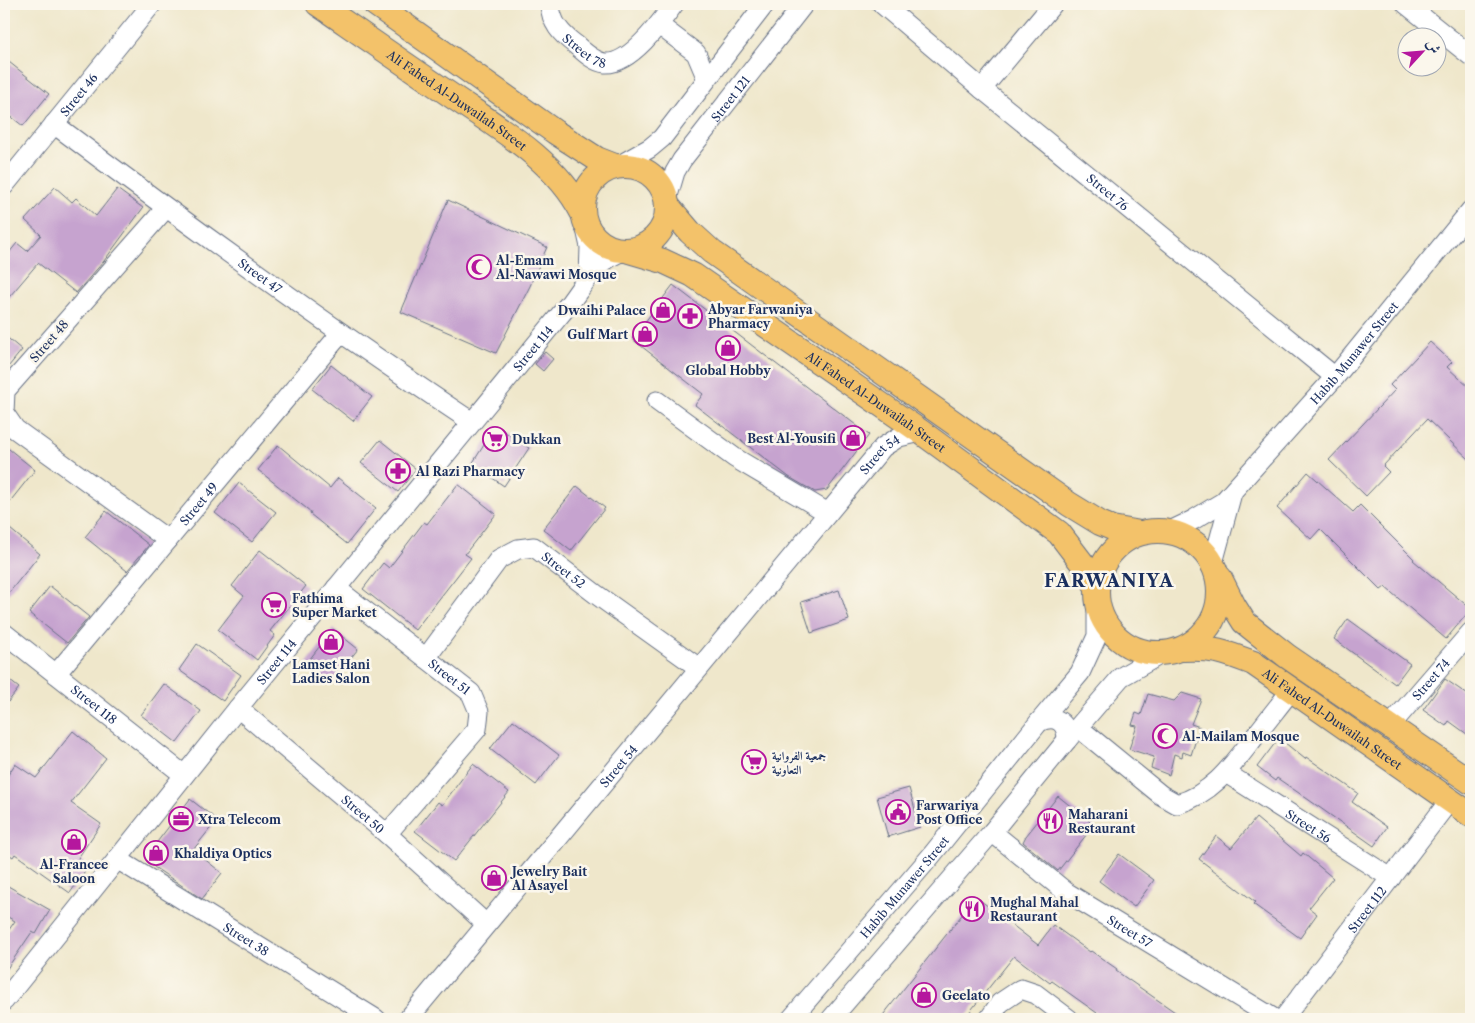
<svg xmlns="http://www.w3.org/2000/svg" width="1475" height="1023" font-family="'Libre Caslon Text',Amiri,serif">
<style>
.building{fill:#c6a3cf}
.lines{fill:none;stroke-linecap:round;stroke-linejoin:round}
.minor-casing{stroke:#656f84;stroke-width:21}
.major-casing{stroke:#656f84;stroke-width:26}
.minor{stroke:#fff;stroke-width:19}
.major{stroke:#f3c26a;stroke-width:24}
.labels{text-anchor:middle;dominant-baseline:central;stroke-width:5;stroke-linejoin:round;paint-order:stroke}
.street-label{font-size:12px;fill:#1b2f5e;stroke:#fbf7ec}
.poi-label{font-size:12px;font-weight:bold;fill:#1b2f5e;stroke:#fbf7ec;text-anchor:start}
.district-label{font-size:18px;font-weight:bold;letter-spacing:1px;fill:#1b2f5e;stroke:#fbf7ec}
</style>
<rect width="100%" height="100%" fill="#fbf7ec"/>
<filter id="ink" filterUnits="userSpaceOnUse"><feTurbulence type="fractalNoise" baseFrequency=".02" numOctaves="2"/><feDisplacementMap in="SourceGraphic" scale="10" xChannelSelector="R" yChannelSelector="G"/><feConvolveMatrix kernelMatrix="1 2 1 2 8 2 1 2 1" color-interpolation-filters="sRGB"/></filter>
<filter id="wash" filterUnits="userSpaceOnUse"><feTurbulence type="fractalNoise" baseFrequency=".0096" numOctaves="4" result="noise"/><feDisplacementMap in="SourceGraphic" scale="20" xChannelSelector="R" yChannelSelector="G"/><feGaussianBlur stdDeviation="1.12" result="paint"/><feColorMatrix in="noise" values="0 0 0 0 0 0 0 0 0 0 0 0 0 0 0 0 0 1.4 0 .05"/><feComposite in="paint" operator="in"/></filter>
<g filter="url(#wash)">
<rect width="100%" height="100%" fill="#efe7cb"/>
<g id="blocks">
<path class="building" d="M4 58 49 94 23 126 4 111Z
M55 187 72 202 76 198 96 216 117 189 143 208 104 261 76 293 38 263 4 303V259L17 243 27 251 41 235 25 220Z
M448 200 547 247 530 286 496 353 401 312Z
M673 285 869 435 827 490 815 492 789 477 695 405 703 394 632 339Z
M4 335 22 350 4 372Z
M1430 342 1452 362 1447 367 1471 389V461L1427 419 1383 466 1389 472 1366 496 1329 460 1395 390 1390 385Z
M545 352 553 359 543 371 535 364Z
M331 365 372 397 353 421 312 389Z
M496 426 529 448 504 486 472 464Z
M380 440 416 469 398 492 361 463Z
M4 445 35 470 4 509Z
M278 445 330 488 338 478 376 508 347 544 310 514 311 512 258 470Z
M1308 472 1353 512 1360 505 1414 559 1413 560 1471 609 1446 639 1385 587 1381 590 1320 529 1311 539 1277 508Z
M239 483 276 512 252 542 215 513Z
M458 484 496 514 465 554 471 558 415 630 363 589 383 563 389 568 424 522 427 524Z
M577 486 605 508 571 551 543 529Z
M106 511 149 545 127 571 85 537Z
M4 524 40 554 4 599Z
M260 550 306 586 270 631 275 635 257 660 218 630 244 596 232 586Z
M50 586 89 617 67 643 29 613Z
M839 590 849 620 811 633 801 602Z
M1348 619 1410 664 1395 684 1334 639Z
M333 629 358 649 330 684 306 664Z
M197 644 241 675 223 701 179 670Z
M4 676 19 688 4 707Z
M1445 679 1471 697V737L1449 721 1446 726 1423 710Z
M164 684 201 711 177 743 141 715Z
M1182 693 1201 699 1191 724 1200 727 1191 755 1183 752 1182 757 1174 754 1169 775 1151 768 1154 757 1129 749 1137 726 1132 725 1136 713 1141 715 1148 694 1174 701Z
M513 720 559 755 536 785 490 749Z
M73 731 106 758 71 803 101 824 78 858 89 866 70 893 15 854 13 857 4 851V781L15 764 36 778Z
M1279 738 1305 759 1306 757 1358 793 1352 802 1387 827 1374 846 1309 800 1277 778 1275 781 1257 767Z
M473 764 509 792 454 861 415 831 438 802 442 805Z
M909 788 920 827 888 837 877 797Z
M1058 796 1094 825 1058 871 1023 842 1026 836Z
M190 799 217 820 193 850 222 873 202 899 154 867 151 850Z
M1256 818 1301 856 1303 853 1333 878 1309 908 1317 914 1300 938 1253 904 1255 902 1199 859 1216 836 1231 848Z
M1119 854 1154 880 1134 907 1099 881Z
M8 886 50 910 36 934 32 932 4 973V937L15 921 4 915V892Z
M976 897 1038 945 1053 925 1090 952 1091 951 1117 969 1116 971 1185 1019H1101L1096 1015 1097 1013 1052 981 1050 983 1014 956 964 1019H880Z"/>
</g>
</g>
<g filter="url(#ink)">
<use href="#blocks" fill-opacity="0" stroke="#656f84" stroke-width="1"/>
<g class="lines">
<defs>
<g id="minor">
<path id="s1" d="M550 4C551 23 561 34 576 45 584 52 594 62 605 63 630 65 661 22 674 4"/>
<path id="s2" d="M882 4 982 89 1335 377"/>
<path d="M1406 4 1471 56"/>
<path d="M659 25 696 53 707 79"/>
<path d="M982 89 1053 4"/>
<path id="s3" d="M54 124C191 227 329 327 472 422"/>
<path d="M620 165 650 148 662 138 765 4"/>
<path id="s4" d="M4 186 152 4"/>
<path id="s5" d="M667 199 675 172 682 160 804 4"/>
<path d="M166 208 5 391 4 413 15 429 168 540"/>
<path d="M584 220 590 247 589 277"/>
<path d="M657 401 735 458 828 513"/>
<path id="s6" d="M1170 531 1193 520 1223 502 1335 377 1471 210"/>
<path d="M1213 563 1232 493"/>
<path id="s7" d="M336 588 471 693 479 712 477 729 387 834"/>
<path id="s8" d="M4 633 184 775"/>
<path id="s9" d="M426 658 499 559 518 549 534 547 597 595 699 668"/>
<path id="s10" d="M56 674 341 333"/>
<path id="s11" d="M238 708 387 834 486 924"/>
<path d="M1039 722C1056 714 1067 722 1067 740"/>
<path id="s12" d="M1390 726 1471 632"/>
<path d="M1079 728 1161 795 1177 804C1212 794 1232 766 1253 739 1266 722 1279 706 1292 689"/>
<path id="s13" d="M1226 773 1391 878"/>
<path id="s14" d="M992 832 1066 892 1275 1019"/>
<path id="s15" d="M117 859 376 1019"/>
<path id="s16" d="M4 1001 238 708 569 304C584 284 598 258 624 251"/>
<path id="s17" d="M408 1019 883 447 899 437 921 432"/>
<path id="s18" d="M791 1019 931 856 1039 722 1080 673 1097 636V601"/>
<path d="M831 1019 992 832 1067 740 1121 677 1161 654"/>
<path d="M989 1019 1000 1003 1021 989 1036 994 1069 1019"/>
<path id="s19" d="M1283 1019 1450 800"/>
</g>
<g id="major">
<path id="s20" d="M318 4C360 33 403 63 446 92 495 126 554 158 582 212"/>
<path d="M375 4 555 132 597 159 615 166"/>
<circle cx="625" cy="208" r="42"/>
<path d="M667 205 690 232 712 252 1069 504 1100 523 1112 528 1140 533"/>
<path id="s21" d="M629 251 663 261 693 275 921 432 1059 533 1085 567 1097 587"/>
<circle cx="1158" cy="592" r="61"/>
<path d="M1220 578 1234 606 1244 622 1254 630 1287 656 1471 782"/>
<path id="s22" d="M1183 649C1212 647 1227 653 1253 663L1471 815"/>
</g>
</defs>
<use href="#minor" class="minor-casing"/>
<use href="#major" class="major-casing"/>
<use href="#minor" class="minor"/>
<use href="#major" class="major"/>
</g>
</g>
<defs>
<symbol id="mosque-ring" viewBox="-11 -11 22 22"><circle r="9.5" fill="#fbf7ec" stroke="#b5179e" stroke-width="1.5"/><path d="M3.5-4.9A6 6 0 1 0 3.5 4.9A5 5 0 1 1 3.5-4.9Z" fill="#b5179e"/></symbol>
<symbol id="shop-ring" viewBox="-11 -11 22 22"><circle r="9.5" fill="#fbf7ec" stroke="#b5179e" stroke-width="1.5"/><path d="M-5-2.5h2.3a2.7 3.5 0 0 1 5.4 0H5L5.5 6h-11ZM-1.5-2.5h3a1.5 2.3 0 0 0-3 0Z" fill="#b5179e"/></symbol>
<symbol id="pharmacy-ring" viewBox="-11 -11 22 22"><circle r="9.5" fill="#fbf7ec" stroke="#b5179e" stroke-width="1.5"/><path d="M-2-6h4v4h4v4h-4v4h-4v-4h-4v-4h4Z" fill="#b5179e"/></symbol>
<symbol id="supermarket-ring" viewBox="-11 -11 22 22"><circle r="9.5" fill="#fbf7ec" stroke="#b5179e" stroke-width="1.5"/><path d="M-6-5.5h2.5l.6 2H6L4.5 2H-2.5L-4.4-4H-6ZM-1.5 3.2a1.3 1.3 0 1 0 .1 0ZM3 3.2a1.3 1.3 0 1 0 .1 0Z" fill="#b5179e"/></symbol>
<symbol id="civic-ring" viewBox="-11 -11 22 22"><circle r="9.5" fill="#fbf7ec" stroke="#b5179e" stroke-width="1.5"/><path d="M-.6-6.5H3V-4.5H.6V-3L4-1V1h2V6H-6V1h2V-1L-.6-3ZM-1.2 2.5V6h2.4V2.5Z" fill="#b5179e"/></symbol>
<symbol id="office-ring" viewBox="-11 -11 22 22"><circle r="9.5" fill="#fbf7ec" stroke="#b5179e" stroke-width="1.5"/><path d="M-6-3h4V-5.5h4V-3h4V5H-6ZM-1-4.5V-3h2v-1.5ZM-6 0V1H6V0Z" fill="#b5179e"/></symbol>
<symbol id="restaurant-ring" viewBox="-11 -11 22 22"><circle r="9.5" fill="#fbf7ec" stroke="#b5179e" stroke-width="1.5"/><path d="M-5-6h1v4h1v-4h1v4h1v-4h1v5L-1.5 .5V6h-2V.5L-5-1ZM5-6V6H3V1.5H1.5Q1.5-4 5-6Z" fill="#b5179e"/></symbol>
</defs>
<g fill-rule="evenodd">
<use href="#mosque-ring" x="465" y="253" width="28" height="28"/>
<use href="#shop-ring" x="649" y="296" width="28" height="28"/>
<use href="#pharmacy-ring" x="676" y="302" width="28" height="28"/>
<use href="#shop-ring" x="631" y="320" width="28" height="28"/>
<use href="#shop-ring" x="714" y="334" width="28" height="28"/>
<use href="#shop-ring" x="839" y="424" width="28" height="28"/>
<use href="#supermarket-ring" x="481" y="425" width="28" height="28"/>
<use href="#pharmacy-ring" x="384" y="457" width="28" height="28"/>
<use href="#supermarket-ring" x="260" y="591" width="28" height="28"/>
<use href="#shop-ring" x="317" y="628" width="28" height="28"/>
<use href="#mosque-ring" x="1151" y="722" width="28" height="28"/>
<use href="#supermarket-ring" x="740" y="748" width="28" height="28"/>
<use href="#civic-ring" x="884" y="798" width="28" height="28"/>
<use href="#office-ring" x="167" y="805" width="28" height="28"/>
<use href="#restaurant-ring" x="1036" y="807" width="28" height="28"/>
<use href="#shop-ring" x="60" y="828" width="28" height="28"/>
<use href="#shop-ring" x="142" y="839" width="28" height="28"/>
<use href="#shop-ring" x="480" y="864" width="28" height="28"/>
<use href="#restaurant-ring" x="958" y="895" width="28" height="28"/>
<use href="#shop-ring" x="910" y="981" width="28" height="28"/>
</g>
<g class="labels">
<g class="street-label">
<text stroke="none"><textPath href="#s1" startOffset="61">Street 78</textPath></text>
<text stroke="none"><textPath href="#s4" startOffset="118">Street 46</textPath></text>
<text stroke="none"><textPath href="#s5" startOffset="120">Street 121</textPath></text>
<text stroke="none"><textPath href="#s20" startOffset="169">Ali Fahed Al-Duwailah Street</textPath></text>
<text stroke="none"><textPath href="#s2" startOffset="294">Street 76</textPath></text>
<text stroke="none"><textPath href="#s3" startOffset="256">Street 47</textPath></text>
<text transform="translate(49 341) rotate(-49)">Street 48</text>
<text stroke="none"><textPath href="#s16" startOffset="840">Street 114</textPath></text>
<text stroke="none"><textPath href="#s6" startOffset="259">Habib Munawer Street</textPath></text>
<text stroke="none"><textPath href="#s21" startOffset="291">Ali Fahed Al-Duwailah Street</textPath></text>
<text stroke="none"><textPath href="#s17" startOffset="736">Street 54</textPath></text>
<text stroke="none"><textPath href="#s10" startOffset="222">Street 49</textPath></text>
<text stroke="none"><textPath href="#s9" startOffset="198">Street 52</textPath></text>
<text stroke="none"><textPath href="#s16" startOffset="435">Street 114</textPath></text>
<text stroke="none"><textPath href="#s7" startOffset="144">Street 51</textPath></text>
<text stroke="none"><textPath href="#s12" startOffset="62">Street 74</textPath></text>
<text stroke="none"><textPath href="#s8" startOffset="115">Street 118</textPath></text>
<text stroke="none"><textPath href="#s22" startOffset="169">Ali Fahed Al-Duwailah Street</textPath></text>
<text stroke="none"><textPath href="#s17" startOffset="329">Street 54</textPath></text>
<text stroke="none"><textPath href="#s11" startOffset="164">Street 50</textPath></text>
<text stroke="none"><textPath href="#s13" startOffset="98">Street 56</textPath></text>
<text stroke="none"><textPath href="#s18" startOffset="174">Habib Munawer Street</textPath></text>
<text stroke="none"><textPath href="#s19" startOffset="138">Street 112</textPath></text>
<text stroke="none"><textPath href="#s14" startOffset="170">Street 57</textPath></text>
<text stroke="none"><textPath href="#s15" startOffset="152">Street 38</textPath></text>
</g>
<g class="poi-label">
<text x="496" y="260">Al-Emam<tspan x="496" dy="14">Al-Nawawi Mosque</tspan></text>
<text x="708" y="309">Abyar Farwaniya<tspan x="708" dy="14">Pharmacy</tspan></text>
<text x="646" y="310" text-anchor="end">Dwaihi Palace</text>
<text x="628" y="334" text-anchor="end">Gulf Mart</text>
<text x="728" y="370" text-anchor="middle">Global Hobby</text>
<text x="836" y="438" text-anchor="end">Best Al-Yousifi</text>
<text x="512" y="439">Dukkan</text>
<text x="416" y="471">Al Razi Pharmacy</text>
<text x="292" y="598">Fathima<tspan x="292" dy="14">Super Market</tspan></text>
<text x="331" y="664" text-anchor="middle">Lamset Hani<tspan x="331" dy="14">Ladies Salon</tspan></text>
<text x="1182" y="736">Al-Mailam Mosque</text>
<text x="772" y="755">جمعية الفروانية<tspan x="772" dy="14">التعاونية</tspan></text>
<text x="916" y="805">Farwariya<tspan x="916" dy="14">Post Office</tspan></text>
<text x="1068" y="814">Maharani<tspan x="1068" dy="14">Restaurant</tspan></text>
<text x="198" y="819">Xtra Telecom</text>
<text x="174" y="853">Khaldiya Optics</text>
<text x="74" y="864" text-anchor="middle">Al-Francee<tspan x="74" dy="14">Saloon</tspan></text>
<text x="512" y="871">Jewelry Bait<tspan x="512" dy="14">Al Asayel</tspan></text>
<text x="990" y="902">Mughal Mahal<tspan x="990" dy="14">Restaurant</tspan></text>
<text x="942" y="995">Geelato</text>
</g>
<g class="district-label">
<text x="1109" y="581">FARWANIYA</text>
</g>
</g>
<rect width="1475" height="1023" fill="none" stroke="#fbf7ec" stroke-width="20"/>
<g transform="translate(1422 52) rotate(64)"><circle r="24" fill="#fbf7ec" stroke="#a1a7b3"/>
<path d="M0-4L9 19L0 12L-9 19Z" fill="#b5179e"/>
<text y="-8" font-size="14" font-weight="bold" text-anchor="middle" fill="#1b2f5e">ش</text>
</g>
</svg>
